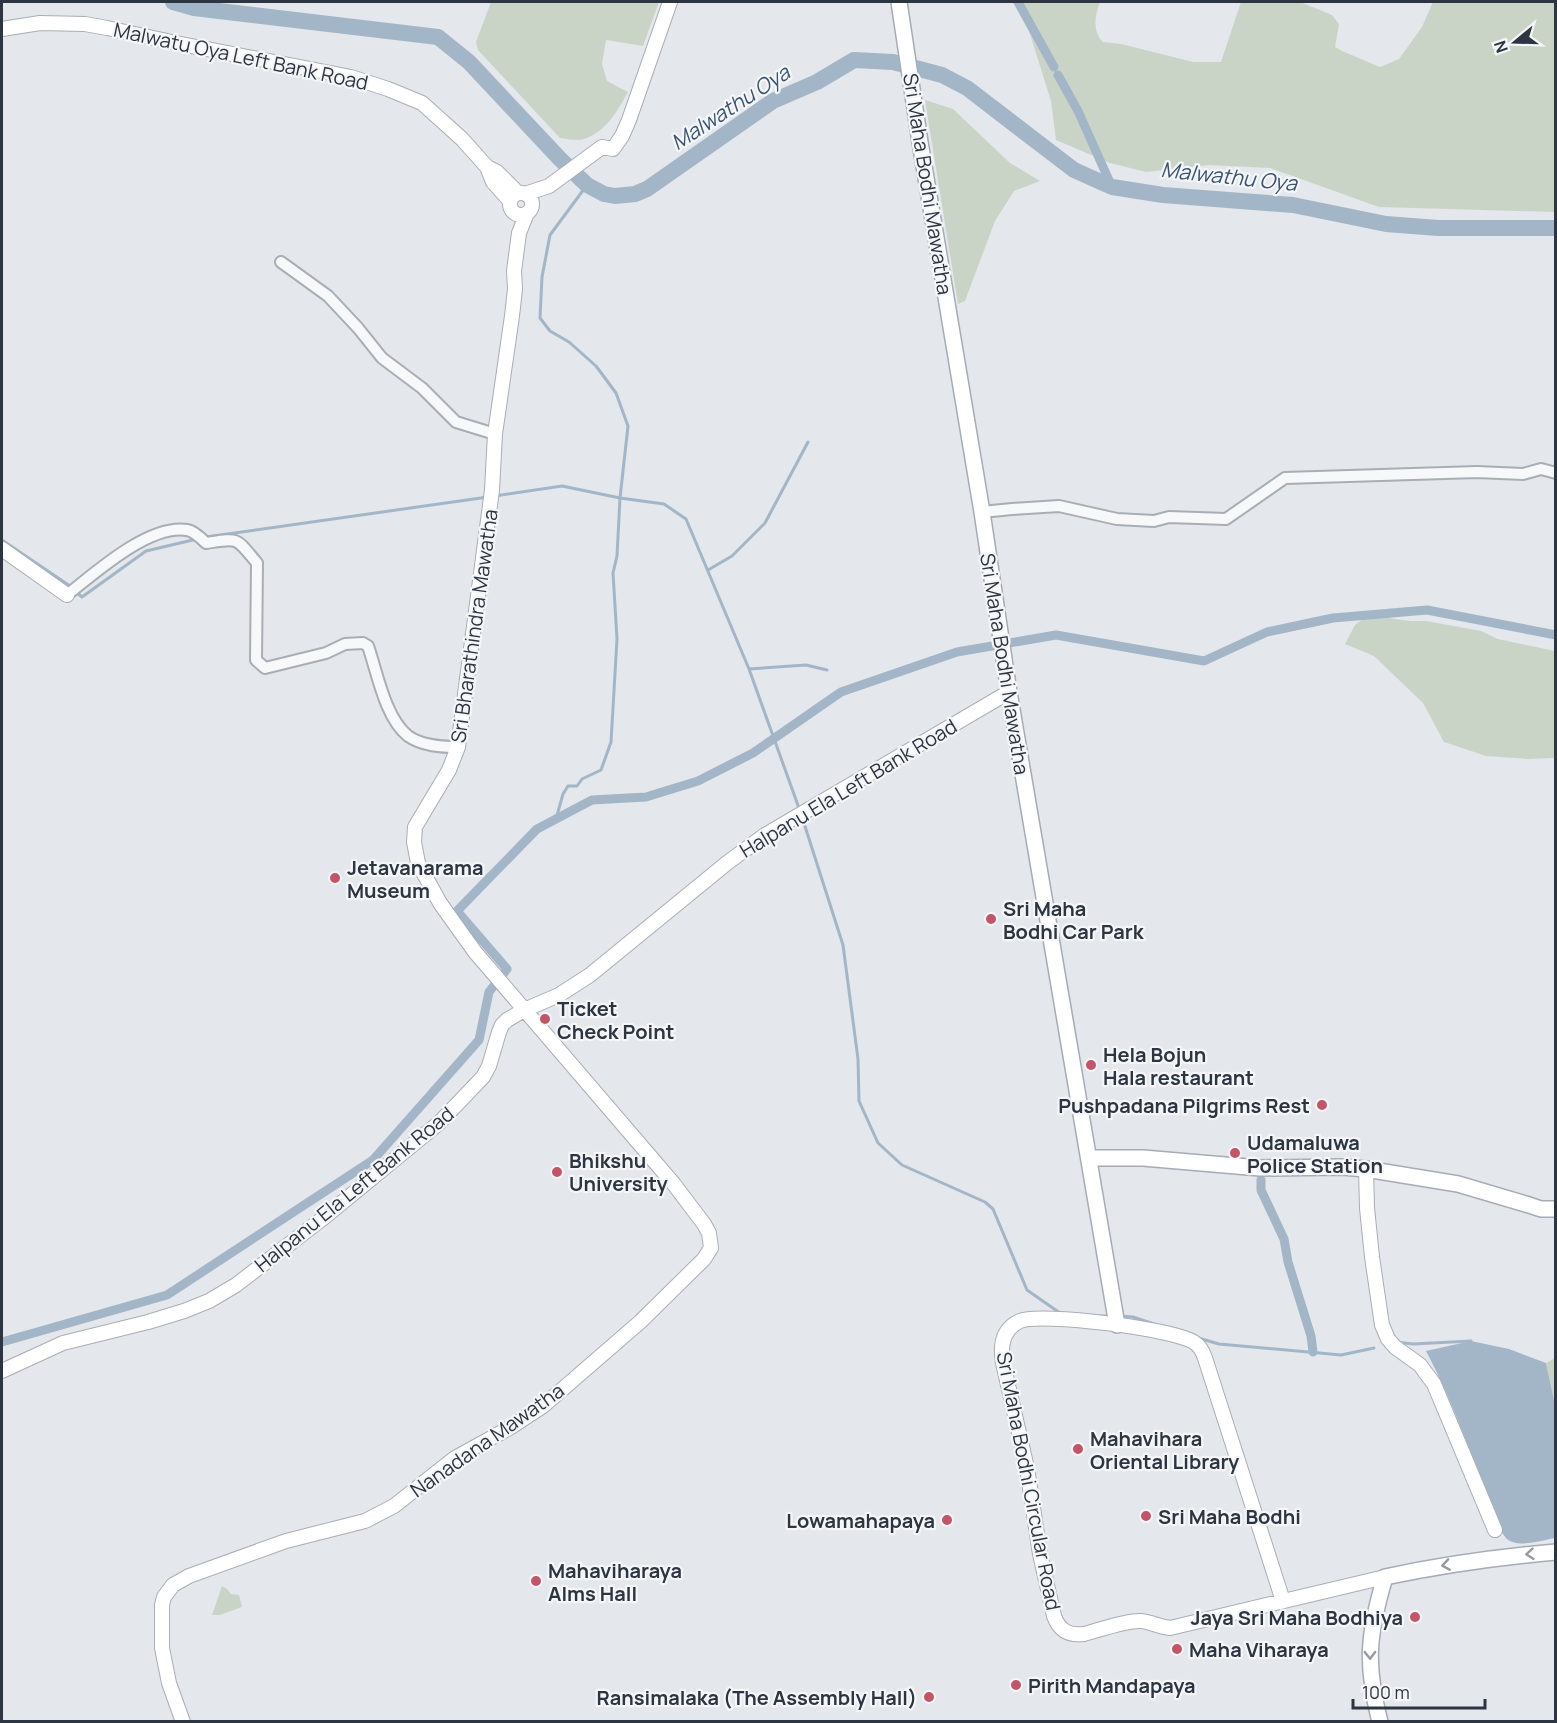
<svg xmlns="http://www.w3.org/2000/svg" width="1557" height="1723" font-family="Manrope,sans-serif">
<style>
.green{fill:#cad4c6}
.water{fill:#a3b6c8}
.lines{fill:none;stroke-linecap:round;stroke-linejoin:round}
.stream{stroke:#a3b6c8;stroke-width:3}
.canal{stroke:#a3b6c8;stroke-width:9}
.river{stroke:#a3b6c8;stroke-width:16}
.street-casing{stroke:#a9aeb5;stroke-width:14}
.secondary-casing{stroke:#a9aeb5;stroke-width:16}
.primary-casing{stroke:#a5acb6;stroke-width:18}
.street{stroke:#f7f8f9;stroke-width:10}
.secondary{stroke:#fff;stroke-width:14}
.primary{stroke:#fff;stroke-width:15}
.oneway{stroke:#969aa0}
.poi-dot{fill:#c45569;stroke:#f4f6f8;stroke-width:2}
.labels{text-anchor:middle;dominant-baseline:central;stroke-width:4.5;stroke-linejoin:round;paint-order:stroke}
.street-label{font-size:20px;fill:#2d3542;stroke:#f4f6f8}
.poi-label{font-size:20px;font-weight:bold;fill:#2d3542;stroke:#f4f6f8;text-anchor:start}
.water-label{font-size:21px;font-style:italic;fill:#3a5573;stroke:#f4f6f8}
</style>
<rect width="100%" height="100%" fill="#e4e7eb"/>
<path class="green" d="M491 2H659L643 46 606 40 602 64 607 81 628 92C618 110 606 132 584 139 577 141 567 139 560 138L478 50 476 42Z
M1020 2H1100C1095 15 1092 31 1103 42L1121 44 1193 62H1221L1241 2H1300L1332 15 1339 24 1335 47 1342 51 1380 67 1399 59 1422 27 1433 2H1555V212L1379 207 1270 168 1209 165 1146 172 1110 163 1056 140 1051 101Z
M925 100 953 109 1010 163 1040 181 1014 191 995 221 965 301 958 304Z
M1368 615 1410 621H1426L1481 631 1498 639 1555 651V758L1528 759 1486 756 1444 742 1423 703 1374 656 1345 644 1355 625Z
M1555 1358V1405L1546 1363Z
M222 1586 227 1589 231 1594 239 1595 242 1607 220 1615H212Z"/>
<path class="water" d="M1471 1341 1509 1349 1546 1363 1555 1405V1538C1544 1540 1520 1547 1510 1541 1501 1537 1494 1514 1490 1505 1471 1453 1452 1400 1426 1351Z"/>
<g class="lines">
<path class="stream" d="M494 496 562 486 620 498 664 504 686 519 749 669 800 811
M206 537 488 497
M2 540 67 584 82 597 146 551 197 539
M708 570 732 556 765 523 808 442
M749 669 806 665 827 670
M802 817 843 945 858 1059 859 1101 878 1143 902 1165 985 1202 993 1209 1027 1290 1060 1313
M556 819 563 794 568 786H577L582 779 601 770 611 742 617 639 613 573 617 556 620 498 628 426 616 393 596 366 569 342 550 331 540 318 542 277 550 235 587 185
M1096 1316H1110
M1120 1316 1133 1317 1157 1325
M1198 1338 1219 1344 1341 1355 1374 1348
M1396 1342 1413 1344 1471 1341"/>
<path class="canal" d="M1018 2 1054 67
M1058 75 1078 111 1112 187
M1261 1180V1190L1284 1239 1288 1262 1311 1336 1313 1352
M2 1342 167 1295 373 1160 479 1040 489 992 507 969 457 911 537 829 592 800 646 797 698 781 753 753 841 692 957 652 1056 635 1204 661 1267 632 1333 618 1427 610 1556 635"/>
<path class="river" d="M173 2 194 8 438 37 469 62 560 159 587 185 604 194 615 196 635 194 647 189 773 101 817 82 854 60 893 62 942 75 967 88 1074 170 1112 187 1163 195 1293 205 1386 224 1438 228H1556"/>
<defs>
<path id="street" d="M281 262 328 296 358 328 382 358 422 388 456 422 495 434
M982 512 1012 509 1059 506 1117 519 1154 521 1169 517 1226 519 1285 478 1477 472 1523 474 1541 469 1556 473
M67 595C96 572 149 524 187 530 194 531 201 538 206 543 240 538 235 537 257 563L256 660 265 668 326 653 345 644 363 643 368 646C377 672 385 718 408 736 422 746 442 747 458 747"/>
<path id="secondary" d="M2 29 40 23 85 24 107 28 181 44 351 77 388 89 422 103 462 139 487 167 493 182 510 201
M487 167 497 172 518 193
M510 204a11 11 0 1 1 22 0a11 11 0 1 1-22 0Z
M525 194 549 186 602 147 613 149 622 136 629 120 670 2
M2 549 67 595
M1366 1169 1367 1208 1372 1257 1382 1325 1388 1339 1395 1347 1420 1365 1434 1384 1495 1530
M2 1371 63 1343 148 1322 184 1311 209 1301 236 1285 322 1219 439 1123 483 1077 489 1066 499 1032 502 1025 507 1020 524 1010 559 995 590 975 727 863 765 835 1009 692
M1283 1601 1205 1358C1203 1352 1201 1347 1195 1343 1177 1329 1040 1312 1020 1321 1002 1329 1000 1346 1003 1363L1027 1468 1040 1554 1054 1616C1059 1630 1068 1636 1084 1634 1099 1630 1127 1620 1141 1621 1151 1622 1160 1627 1170 1628L1385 1577
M183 1722 169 1683 162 1648V1605L164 1597 173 1585 189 1576 286 1541 365 1521 394 1506 455 1458 511 1427 543 1406 640 1322 704 1259 711 1248 709 1233 704 1224 673 1183 475 952 440 903 418 863 414 842 415 827 449 770 458 747 492 490 495 434 512 316 515 289 514 271 519 233 527 213"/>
<path id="primary" d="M899 2 920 142 982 512 1009 692 1117 1325
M1089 1158H1143L1260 1168 1342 1167 1366 1169 1458 1184 1529 1205 1541 1209H1556
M1380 1722C1365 1664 1368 1634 1385 1577 1441 1565 1498 1557 1556 1552"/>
</defs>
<use href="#street" class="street-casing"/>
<use href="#secondary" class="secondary-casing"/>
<use href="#primary" class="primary-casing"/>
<use href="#street" class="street"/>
<use href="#secondary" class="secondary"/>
<use href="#primary" class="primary"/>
</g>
<defs><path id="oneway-chevron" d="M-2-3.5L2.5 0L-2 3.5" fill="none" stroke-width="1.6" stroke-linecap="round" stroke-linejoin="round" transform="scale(1.5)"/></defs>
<g class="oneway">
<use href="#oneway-chevron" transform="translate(1530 1554) rotate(175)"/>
<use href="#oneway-chevron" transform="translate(1446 1565) rotate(171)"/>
<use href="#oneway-chevron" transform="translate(1370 1655) rotate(89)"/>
</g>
<g class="poi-dot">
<circle cx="335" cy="878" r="6"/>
<circle cx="991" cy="919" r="6"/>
<circle cx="545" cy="1019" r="6"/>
<circle cx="1091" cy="1065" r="6"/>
<circle cx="1322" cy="1105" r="6"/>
<circle cx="1235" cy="1153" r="6"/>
<circle cx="557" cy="1172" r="6"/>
<circle cx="1078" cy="1449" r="6"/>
<circle cx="1146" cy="1516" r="6"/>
<circle cx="947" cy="1520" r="6"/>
<circle cx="536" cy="1581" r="6"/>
<circle cx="1415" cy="1617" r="6"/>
<circle cx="1177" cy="1649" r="6"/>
<circle cx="1016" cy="1685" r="6"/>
<circle cx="929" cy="1697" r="6"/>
</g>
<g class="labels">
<g class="street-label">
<text transform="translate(241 56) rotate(12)">Malwatu Oya Left Bank Road</text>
<text transform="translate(928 184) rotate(81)">Sri Maha Bodhi Mawatha</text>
<text transform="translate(474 626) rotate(-82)">Sri Bharathindra Mawatha</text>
<text transform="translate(1005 664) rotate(81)">Sri Maha Bodhi Mawatha</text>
<text transform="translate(848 788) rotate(-31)">Halpanu Ela Left Bank Road</text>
<text transform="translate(354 1189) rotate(-39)">Halpanu Ela Left Bank Road</text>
<text transform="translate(487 1440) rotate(-35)">Nanadana Mawatha</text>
<text transform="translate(1029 1481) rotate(79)">Sri Maha Bodhi Circular Road</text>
</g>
<g class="poi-label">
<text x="347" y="867">Jetavanarama<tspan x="347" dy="23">Museum</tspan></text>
<text x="1003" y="908">Sri Maha<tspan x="1003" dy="23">Bodhi Car Park</tspan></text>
<text x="557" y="1008">Ticket<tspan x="557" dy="23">Check Point</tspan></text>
<text x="1103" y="1054">Hela Bojun<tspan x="1103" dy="23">Hala restaurant</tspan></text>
<text x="1310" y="1105" text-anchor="end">Pushpadana Pilgrims Rest</text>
<text x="1247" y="1142">Udamaluwa<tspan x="1247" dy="23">Police Station</tspan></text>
<text x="569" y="1160">Bhikshu<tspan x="569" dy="23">University</tspan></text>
<text x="1090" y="1438">Mahavihara<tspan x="1090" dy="23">Oriental Library</tspan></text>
<text x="1158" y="1516">Sri Maha Bodhi</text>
<text x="935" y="1520" text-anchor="end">Lowamahapaya</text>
<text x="548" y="1570">Mahaviharaya<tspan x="548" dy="23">Alms Hall</tspan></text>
<text x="1403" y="1617" text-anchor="end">Jaya Sri Maha Bodhiya</text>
<text x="1189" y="1649">Maha Viharaya</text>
<text x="1028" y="1685">Pirith Mandapaya</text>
<text x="917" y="1697" text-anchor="end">Ransimalaka (The Assembly Hall)</text>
</g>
<g class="water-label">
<text transform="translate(730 107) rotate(-33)">Malwathu Oya</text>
<text transform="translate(1229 176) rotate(6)">Malwathu Oya</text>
</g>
</g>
<rect width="1557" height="1723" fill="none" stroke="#2d3542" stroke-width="6"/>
<g transform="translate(1515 42) rotate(251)" stroke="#f4f6f8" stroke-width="4.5" paint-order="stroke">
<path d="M0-4.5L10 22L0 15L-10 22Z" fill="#2d3542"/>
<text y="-9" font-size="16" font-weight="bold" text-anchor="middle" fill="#2d3542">N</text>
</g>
<path d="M1353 1699v9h132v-9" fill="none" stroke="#2d3542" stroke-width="3"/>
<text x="1362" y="1699" font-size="18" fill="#2d3542" stroke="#f4f6f8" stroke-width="4.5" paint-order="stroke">100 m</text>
</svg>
